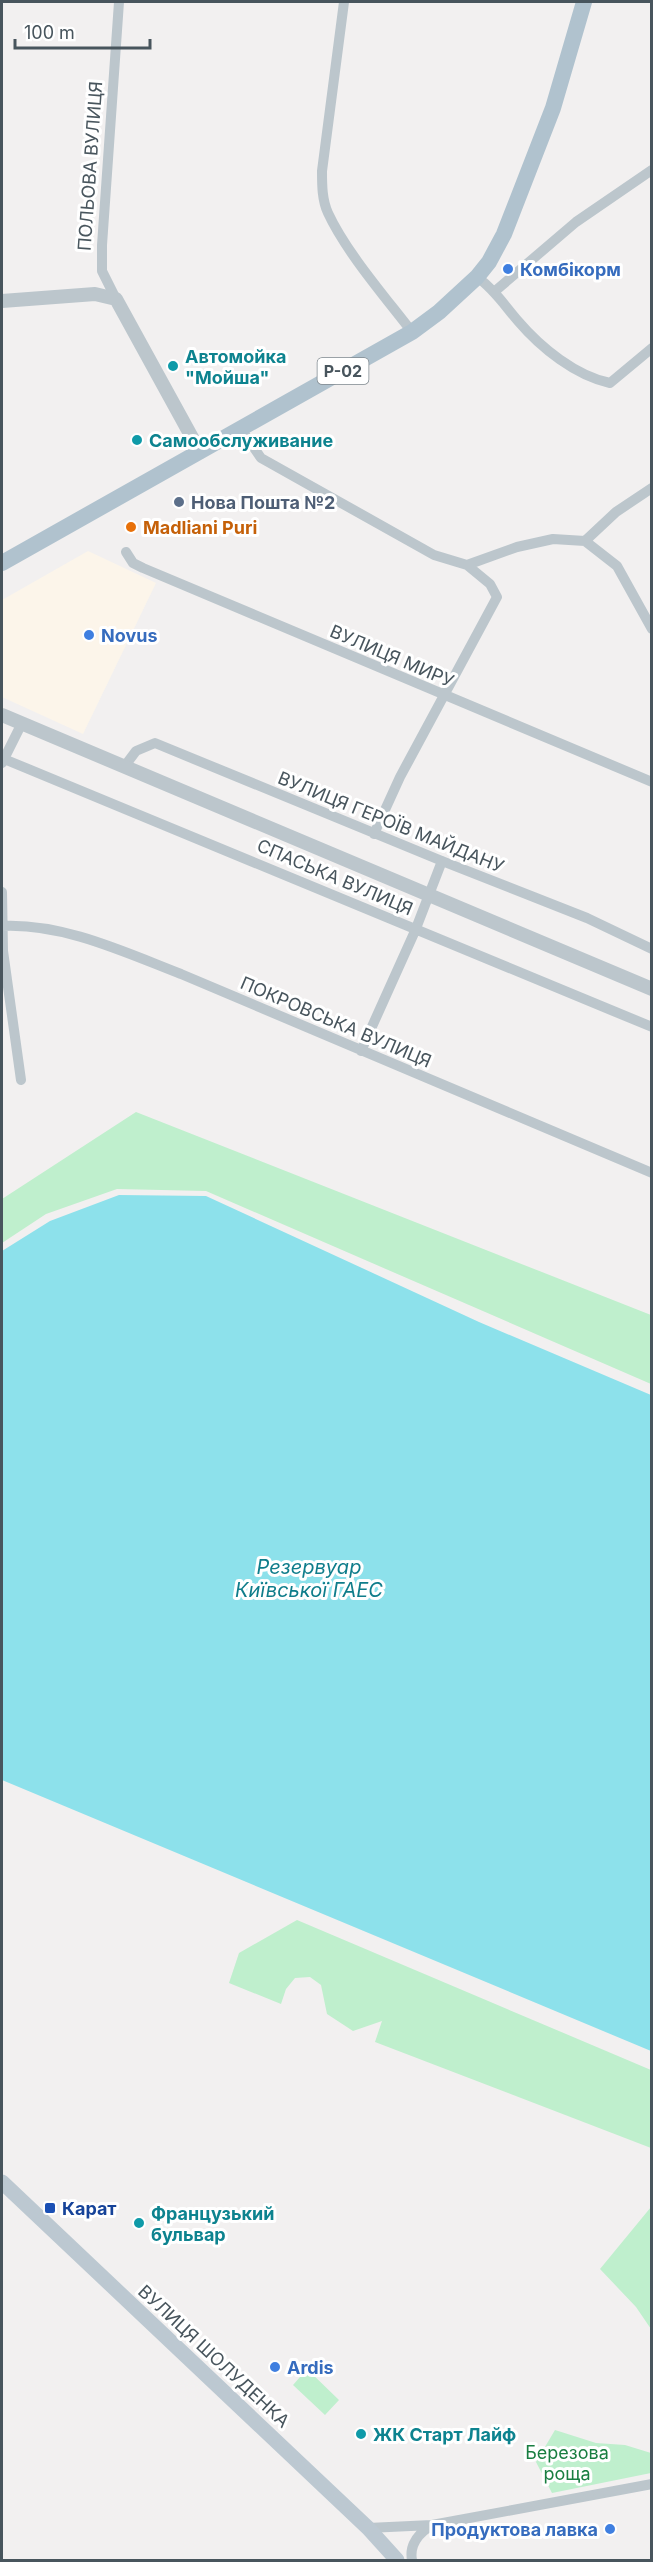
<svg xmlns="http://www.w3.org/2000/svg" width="653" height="2562" font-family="Inter,sans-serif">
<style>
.commercial{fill:#fcf5ea}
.green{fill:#bfefcd}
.water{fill:#8de1eb}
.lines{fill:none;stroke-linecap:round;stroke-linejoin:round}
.minor{stroke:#bcc6cc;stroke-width:10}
.tertiary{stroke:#bcc6cc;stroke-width:14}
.secondary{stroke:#bcc8d1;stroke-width:15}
.primary{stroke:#b0c2ce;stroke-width:16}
.shop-dot{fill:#3f7fe0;stroke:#fff;stroke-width:2}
.culture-dot{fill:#0f9aa8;stroke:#fff;stroke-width:2}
.service-dot{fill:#5c6f8a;stroke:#fff;stroke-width:2}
.food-dot{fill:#e8710a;stroke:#fff;stroke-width:2}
.transit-dot{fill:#1a4fb4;stroke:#fff;stroke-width:2}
.labels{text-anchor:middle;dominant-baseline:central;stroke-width:6;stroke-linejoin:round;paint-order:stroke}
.shield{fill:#fff;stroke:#7f888e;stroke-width:1.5}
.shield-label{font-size:16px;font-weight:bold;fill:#48555d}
.street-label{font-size:18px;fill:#48555d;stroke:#fff}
.shop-label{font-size:18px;font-weight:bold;fill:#366cbe;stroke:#fff;text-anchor:start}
.culture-label{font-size:18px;font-weight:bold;fill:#0d838f;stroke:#fff;text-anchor:start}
.service-label{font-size:18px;font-weight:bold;fill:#4e5e75;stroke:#fff;text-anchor:start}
.food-label{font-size:18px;font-weight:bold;fill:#c56008;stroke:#fff;text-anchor:start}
.transit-label{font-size:18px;font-weight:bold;fill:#164399;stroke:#fff;text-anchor:start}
.park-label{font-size:18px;fill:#197e41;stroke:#fff}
.water-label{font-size:20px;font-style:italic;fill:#0f7d8b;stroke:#fff}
</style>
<rect width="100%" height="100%" fill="#f2f0f0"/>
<path class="commercial" d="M88 551 156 583 83 734 2 697V600Z"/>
<path class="green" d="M136 1112 651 1315V1384L206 1191 117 1189 46 1214 2 1243V1199Z
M297 1920 651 2070V2148L375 2042 382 2021 353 2031 327 2014 321 1985 310 1977 295 1978 286 1989 281 2004 229 1983 239 1953Z
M651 2207V2329L636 2307 600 2269Z
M307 2369 339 2400 325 2415 293 2385Z
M555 2430 596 2443 625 2445 651 2453V2473L552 2493 536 2462Z"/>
<path class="water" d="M119 1195 206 1196 479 1322 651 1395V2051L2 1780V1251L50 1221Z"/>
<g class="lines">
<path class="minor" d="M344 2 322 171C322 185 322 200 328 213 346 252 386 298 412 332
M477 277C494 289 505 306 518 321 541 348 576 376 610 383L652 348
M494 292 576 222 652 170
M116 299 102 271V245L119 2
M241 429 261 458 434 555 467 565 517 547 553 539 585 541 617 566 652 629
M585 541 616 512 652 488
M126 552 133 563 143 568 652 782
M4 759 652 1027
M2 763 22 723
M124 767 136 751 155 743 442 861 587 918 652 949
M374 834 400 777 497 597 490 584 467 565
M2 892 3 951 21 1080
M2 926C63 923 124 952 181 974L652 1173
M361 1051 415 931 442 861
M368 2528 432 2525 652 2484
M412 2560C409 2544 419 2533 432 2525"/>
<path class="tertiary" d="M2 301 95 294 116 299 200 452
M2 715 652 989"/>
<path class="secondary" d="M2 2182 368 2528 397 2560"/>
<path class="primary" d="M2 563 412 332 439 312 477 277 489 262 504 234 553 108 584 2"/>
</g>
<g class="shop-dot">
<circle cx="508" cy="269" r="6"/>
<circle cx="89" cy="635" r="6"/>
<circle cx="275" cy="2367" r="6"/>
<circle cx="610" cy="2529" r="6"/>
</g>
<g class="culture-dot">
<circle cx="173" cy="366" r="6"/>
<circle cx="137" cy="440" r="6"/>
<circle cx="139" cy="2223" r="6"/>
<circle cx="361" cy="2434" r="6"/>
</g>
<circle class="service-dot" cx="179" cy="502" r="6"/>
<circle class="food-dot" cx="131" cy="527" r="6"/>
<rect class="transit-dot" x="44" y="2202" width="12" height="12" rx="3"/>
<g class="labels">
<rect class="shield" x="317.5" y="358" width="51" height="26" rx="4.5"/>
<g class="shield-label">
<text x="343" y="371">Р-02</text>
</g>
<g class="street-label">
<text transform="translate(90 166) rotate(-86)">ПОЛЬОВА ВУЛИЦЯ</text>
<text transform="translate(392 656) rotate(23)">ВУЛИЦЯ МИРУ</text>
<text transform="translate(391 822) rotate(22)">ВУЛИЦЯ ГЕРОЇВ МАЙДАНУ</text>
<text transform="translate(335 877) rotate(23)">СПАСЬКА ВУЛИЦЯ</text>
<text transform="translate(336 1022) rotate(23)">ПОКРОВСЬКА ВУЛИЦЯ</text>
<text transform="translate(214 2356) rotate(43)">ВУЛИЦЯ ШОЛУДЕНКА</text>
</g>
<g class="shop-label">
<text x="520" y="269">Комбікорм</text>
<text x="101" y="635">Novus</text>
<text x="287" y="2367">Ardis</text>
<text x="598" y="2529" text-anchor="end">Продуктова лавка</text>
</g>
<g class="culture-label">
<text x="185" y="356">Автомойка<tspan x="185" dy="21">"Мойша"</tspan></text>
<text x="149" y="440">Самообслуживание</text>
<text x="151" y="2213">Французький<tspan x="151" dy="21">бульвар</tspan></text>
<text x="373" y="2434">ЖК Старт Лайф</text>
</g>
<g class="service-label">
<text x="191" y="502">Нова Пошта №2</text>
</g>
<g class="food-label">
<text x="143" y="527">Madliani Puri</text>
</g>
<g class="transit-label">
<text x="62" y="2208">Карат</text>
</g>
<g class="park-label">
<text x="567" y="2452">Березова<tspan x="567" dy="21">роща</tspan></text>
</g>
<g class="water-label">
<text x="309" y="1567">Резервуар<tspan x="309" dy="23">Київської ГАЕС</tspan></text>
</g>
</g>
<rect width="653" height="2562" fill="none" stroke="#48555d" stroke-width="6"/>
<path d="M15 39v9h135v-9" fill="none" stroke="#48555d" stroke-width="3"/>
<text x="24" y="39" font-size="18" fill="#48555d" stroke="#ffffff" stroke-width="4.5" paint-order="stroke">100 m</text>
</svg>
